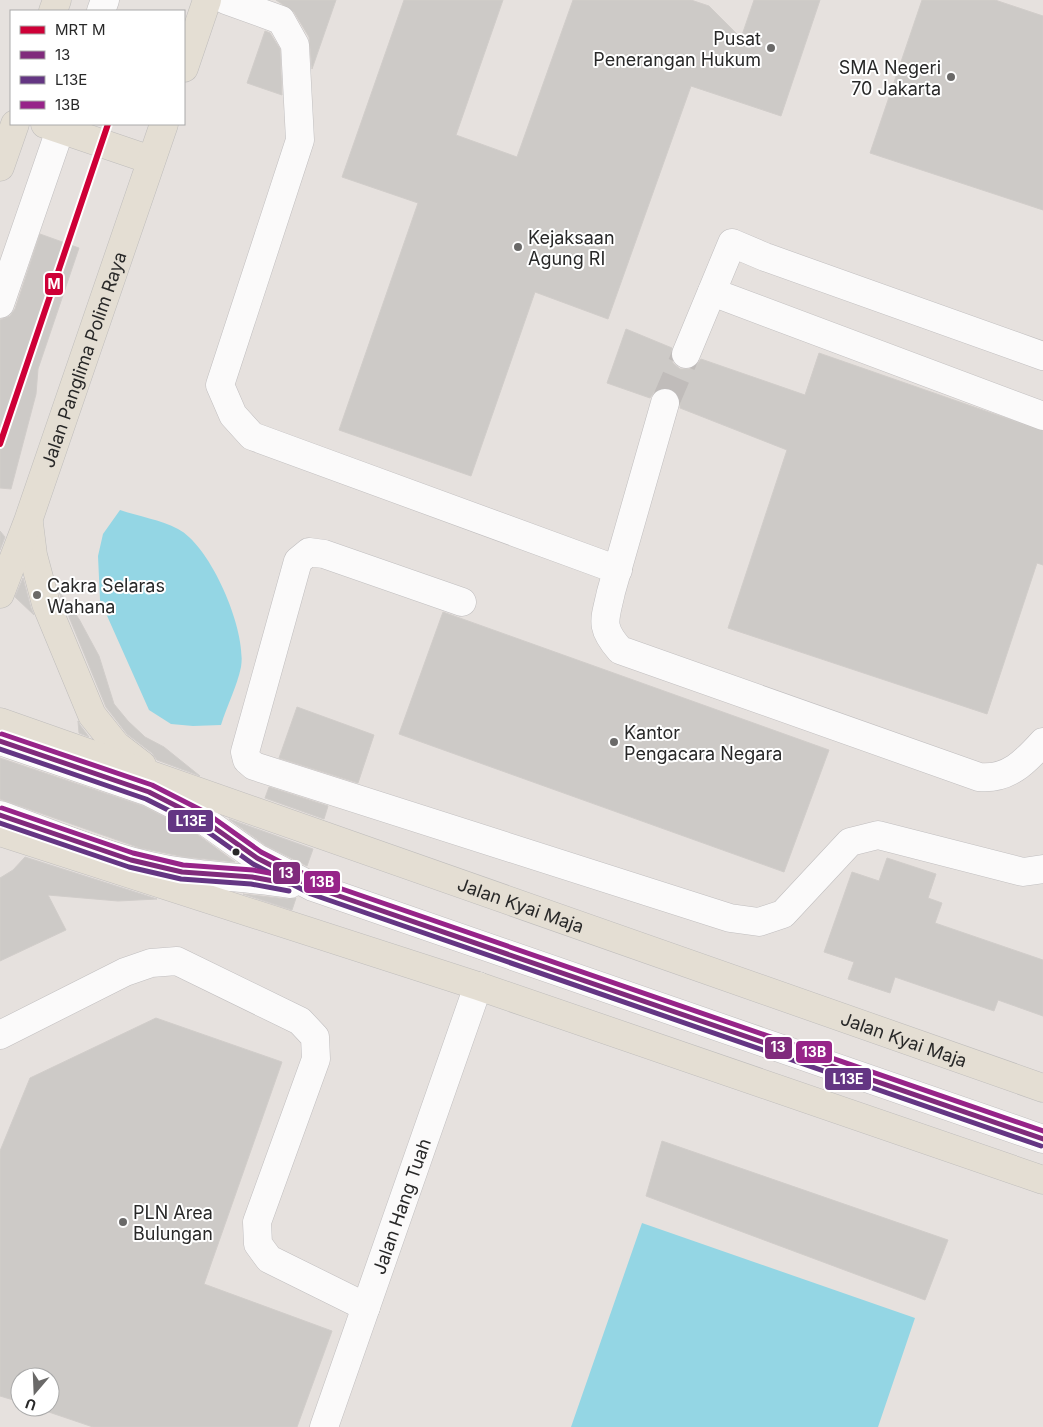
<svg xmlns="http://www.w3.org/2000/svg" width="1043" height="1427" font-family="Inter,sans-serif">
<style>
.water{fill:#94d6e4}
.building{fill:#cdcac7;stroke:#d1cdca}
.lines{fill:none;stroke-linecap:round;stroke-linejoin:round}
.minor-tunnel{stroke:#c0bcba;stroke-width:28;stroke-dasharray:28 14;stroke-linecap:butt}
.minor-casing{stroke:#c0bebf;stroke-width:29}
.major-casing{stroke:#bfbdbc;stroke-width:29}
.minor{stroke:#fbfafa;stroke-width:28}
.major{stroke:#e4ded3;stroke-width:28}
.bus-1-casing{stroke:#fff;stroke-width:9}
.bus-2-casing{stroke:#fff;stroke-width:9}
.bus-3-casing{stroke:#fff;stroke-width:9}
.bus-1{stroke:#802b7c;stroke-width:5}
.bus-2{stroke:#643683;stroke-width:5}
.bus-3{stroke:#972489;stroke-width:5}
.metro-1-casing{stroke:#fff;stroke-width:10}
.metro-1{stroke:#ce0037;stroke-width:6}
.poi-dot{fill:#6a6968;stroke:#fff;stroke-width:2}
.bus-dot{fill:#282828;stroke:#fff;stroke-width:2}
.labels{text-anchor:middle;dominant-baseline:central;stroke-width:4;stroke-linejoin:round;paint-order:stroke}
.poi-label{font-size:18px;fill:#282828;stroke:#fff;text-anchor:start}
.street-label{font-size:18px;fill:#282828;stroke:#fff}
.line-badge{stroke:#fff;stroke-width:2}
.badge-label{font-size:14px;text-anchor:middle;font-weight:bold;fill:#fff}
</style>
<rect width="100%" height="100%" fill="#e6e1de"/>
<path class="water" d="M120 510C138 516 161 520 178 529 211 546 247 631 241 667 237 686 227 706 221 725L193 726 171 724 149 710 100 600 98 556 103 534Z
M642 1223 915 1318 878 1427H571Z"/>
<path class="building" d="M276 0H336L312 69 309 37 294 12Z
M404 0H503L456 135 517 157 573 0H691L709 6 741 38 754 0H820L781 116 691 86 608 319 535 292 471 476 339 430 418 203 342 177Z
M922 0H995L1043 16V210L870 153Z
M265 31 270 33 280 49 282 95 247 83Z
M40 234 79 248 38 369 36 394 11 489 0 488V320L10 316 15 309Z
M626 329 672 348 671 356 673 363 680 369H689L695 367 701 359 805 395 819 353 1043 431V565L1037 563 987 714 728 628 787 450 680 408V399L676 392 670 388H661L655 391 650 398 607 383Z
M0 531 5 537 0 550Z
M23 578 31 608 34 615 15 597Z
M58 590 79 619 99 656 114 704 128 721 145 737 164 747 200 776 157 760 152 753 127 734 106 707Z
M443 612 829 750 784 872 399 734Z
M297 707 374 735 358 783 279 758Z
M78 721 80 725 89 737 79 733Z
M0 758 143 806 194 832 235 862 185 857 140 848 0 799Z
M269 787 328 806 324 819 265 798Z
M229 819 313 849 307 866 265 845Z
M25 857 157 899 118 901 48 895 66 930 0 961V878L13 870Z
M887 858 936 874 928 898 942 903 935 923 1043 960V1016L998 1000 994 1011 895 977 890 993 848 979 854 962 824 952 852 872 879 881Z
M243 894 288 899 296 898 292 910Z
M156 1018 282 1062 204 1284 332 1331 297 1427H93L34 1407H50V1377H20V1402L0 1396V1151L30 1078Z
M662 1141 948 1240 925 1300 646 1196Z"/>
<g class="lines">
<path class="minor-tunnel" d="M665 403 686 354"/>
<defs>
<g id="minor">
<path d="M226 0 281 20 295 45 300 140 220 385 233 415 252 436 618 570"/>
<path d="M101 11 105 0"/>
<path d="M712 292 1043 416"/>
<path d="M0 304 62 124"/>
<path d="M686 354 732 243 765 257 1043 356"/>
<path d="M665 403 611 592C605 620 599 626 620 650L979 777C1008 780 1025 762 1043 742"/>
<path d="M462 602 324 554 309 552 298 561 245 752 247 760 254 766 730 918 759 922 783 914 850 842 878 835 1023 872 1043 869"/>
<path d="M0 741 149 792 202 819 257 858 313 887 1043 1139"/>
<path d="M0 815C59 836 120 864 183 872 218 877 254 878 290 884"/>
<path d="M0 1035 125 972 151 963 177 961 300 1021 315 1037 316 1059 257 1222 258 1244 269 1259 366 1307"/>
<path id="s1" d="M324 1427 478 986"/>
</g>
<g id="major">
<path d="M53 11 57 0"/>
<path d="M184 68 207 0"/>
<path d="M45 124 151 160"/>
<path d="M0 167 15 124"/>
<path d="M29 523 33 555 46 604 92 715 116 745 142 765"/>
<path id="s2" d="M0 594 28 521 164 124"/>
<path id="s3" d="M0 722 1043 1088"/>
<path d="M0 832 478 986 1043 1180"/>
</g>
</defs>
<use href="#minor" class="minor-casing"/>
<use href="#major" class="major-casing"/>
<use href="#minor" class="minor"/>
<use href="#major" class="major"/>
<defs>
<path id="bus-1" d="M0 741 149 792 202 819 257 858 313 887 1043 1139
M0 815 131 860 182 872 252 877 290 884"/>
<path id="bus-2" d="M0 749 146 799 198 825 253 864 311 894 1041 1146
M0 823 129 867 181 879 251 884 289 891"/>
<path id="bus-3" d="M2 734 152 785 205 812 261 852 316 880 1043 1131
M2 808 133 853 183 865 253 870 291 877"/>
</defs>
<use href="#bus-1" class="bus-1-casing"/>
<use href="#bus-2" class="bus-2-casing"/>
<use href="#bus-3" class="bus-3-casing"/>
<use href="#bus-1" class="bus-1"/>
<use href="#bus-2" class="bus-2"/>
<use href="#bus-3" class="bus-3"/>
<defs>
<path id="metro-1" d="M0 444 108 124"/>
</defs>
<use href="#metro-1" class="metro-1-casing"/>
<use href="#metro-1" class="metro-1"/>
</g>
<g class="poi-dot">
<circle cx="771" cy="48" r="5"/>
<circle cx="951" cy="77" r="5"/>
<circle cx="518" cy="247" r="5"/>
<circle cx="37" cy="595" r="5"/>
<circle cx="614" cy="742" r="5"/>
<circle cx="123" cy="1222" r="5"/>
</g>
<circle class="bus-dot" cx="236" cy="852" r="4.5"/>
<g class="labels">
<g class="poi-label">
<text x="761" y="38" text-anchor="end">Pusat<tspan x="761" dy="21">Penerangan Hukum</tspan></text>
<text x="941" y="67" text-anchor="end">SMA Negeri<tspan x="941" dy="21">70 Jakarta</tspan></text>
<text x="528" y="237">Kejaksaan<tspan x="528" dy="21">Agung RI</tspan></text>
<text x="47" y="585">Cakra Selaras<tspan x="47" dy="21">Wahana</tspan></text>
<text x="624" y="732">Kantor<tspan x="624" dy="21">Pengacara Negara</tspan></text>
<text x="133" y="1212">PLN Area<tspan x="133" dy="21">Bulungan</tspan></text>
</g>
<g class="street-label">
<text stroke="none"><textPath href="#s2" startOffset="249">Jalan Panglima Polim Raya</textPath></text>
<text stroke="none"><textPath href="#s3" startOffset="552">Jalan Kyai Maja</textPath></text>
<text stroke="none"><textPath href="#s3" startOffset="958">Jalan Kyai Maja</textPath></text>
<text stroke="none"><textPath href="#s1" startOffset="234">Jalan Hang Tuah</textPath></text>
</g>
</g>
<g class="line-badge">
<rect x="44" y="272" width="20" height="24" rx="5" fill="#ce0037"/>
<rect x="167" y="809" width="47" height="24" rx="5" fill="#643683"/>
<rect x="272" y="861" width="29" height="24" rx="5" fill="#802b7c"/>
<rect x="303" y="870" width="38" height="24" rx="5" fill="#972489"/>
<rect x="764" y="1036" width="29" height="24" rx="5" fill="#802b7c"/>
<rect x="795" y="1040" width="38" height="24" rx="5" fill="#972489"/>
<rect x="824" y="1067" width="48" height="24" rx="5" fill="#643683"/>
</g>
<g class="badge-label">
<text x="54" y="289">M</text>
<text x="191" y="826">L13E</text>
<text x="286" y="878">13</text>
<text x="322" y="887">13B</text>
<text x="778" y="1052">13</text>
<text x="814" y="1057">13B</text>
<text x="848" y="1084">L13E</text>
</g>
<rect x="10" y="10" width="175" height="115" fill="#ffffff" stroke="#a9a9a9"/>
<rect x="20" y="26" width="25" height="8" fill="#ce0037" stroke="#a9a9a9"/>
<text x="55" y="35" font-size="15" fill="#282828">MRT M</text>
<rect x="20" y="51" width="25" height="8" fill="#802b7c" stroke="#a9a9a9"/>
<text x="55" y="60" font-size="15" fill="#282828">13</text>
<rect x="20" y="76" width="25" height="8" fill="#643683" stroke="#a9a9a9"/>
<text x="55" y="85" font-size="15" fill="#282828">L13E</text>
<rect x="20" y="101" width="25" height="8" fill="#972489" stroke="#a9a9a9"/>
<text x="55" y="110" font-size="15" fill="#282828">13B</text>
<g transform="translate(35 1392) rotate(199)"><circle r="24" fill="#ffffff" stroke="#a9a9a9"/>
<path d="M0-4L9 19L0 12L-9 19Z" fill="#6a6968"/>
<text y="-8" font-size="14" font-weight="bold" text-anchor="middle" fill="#282828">U</text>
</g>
</svg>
